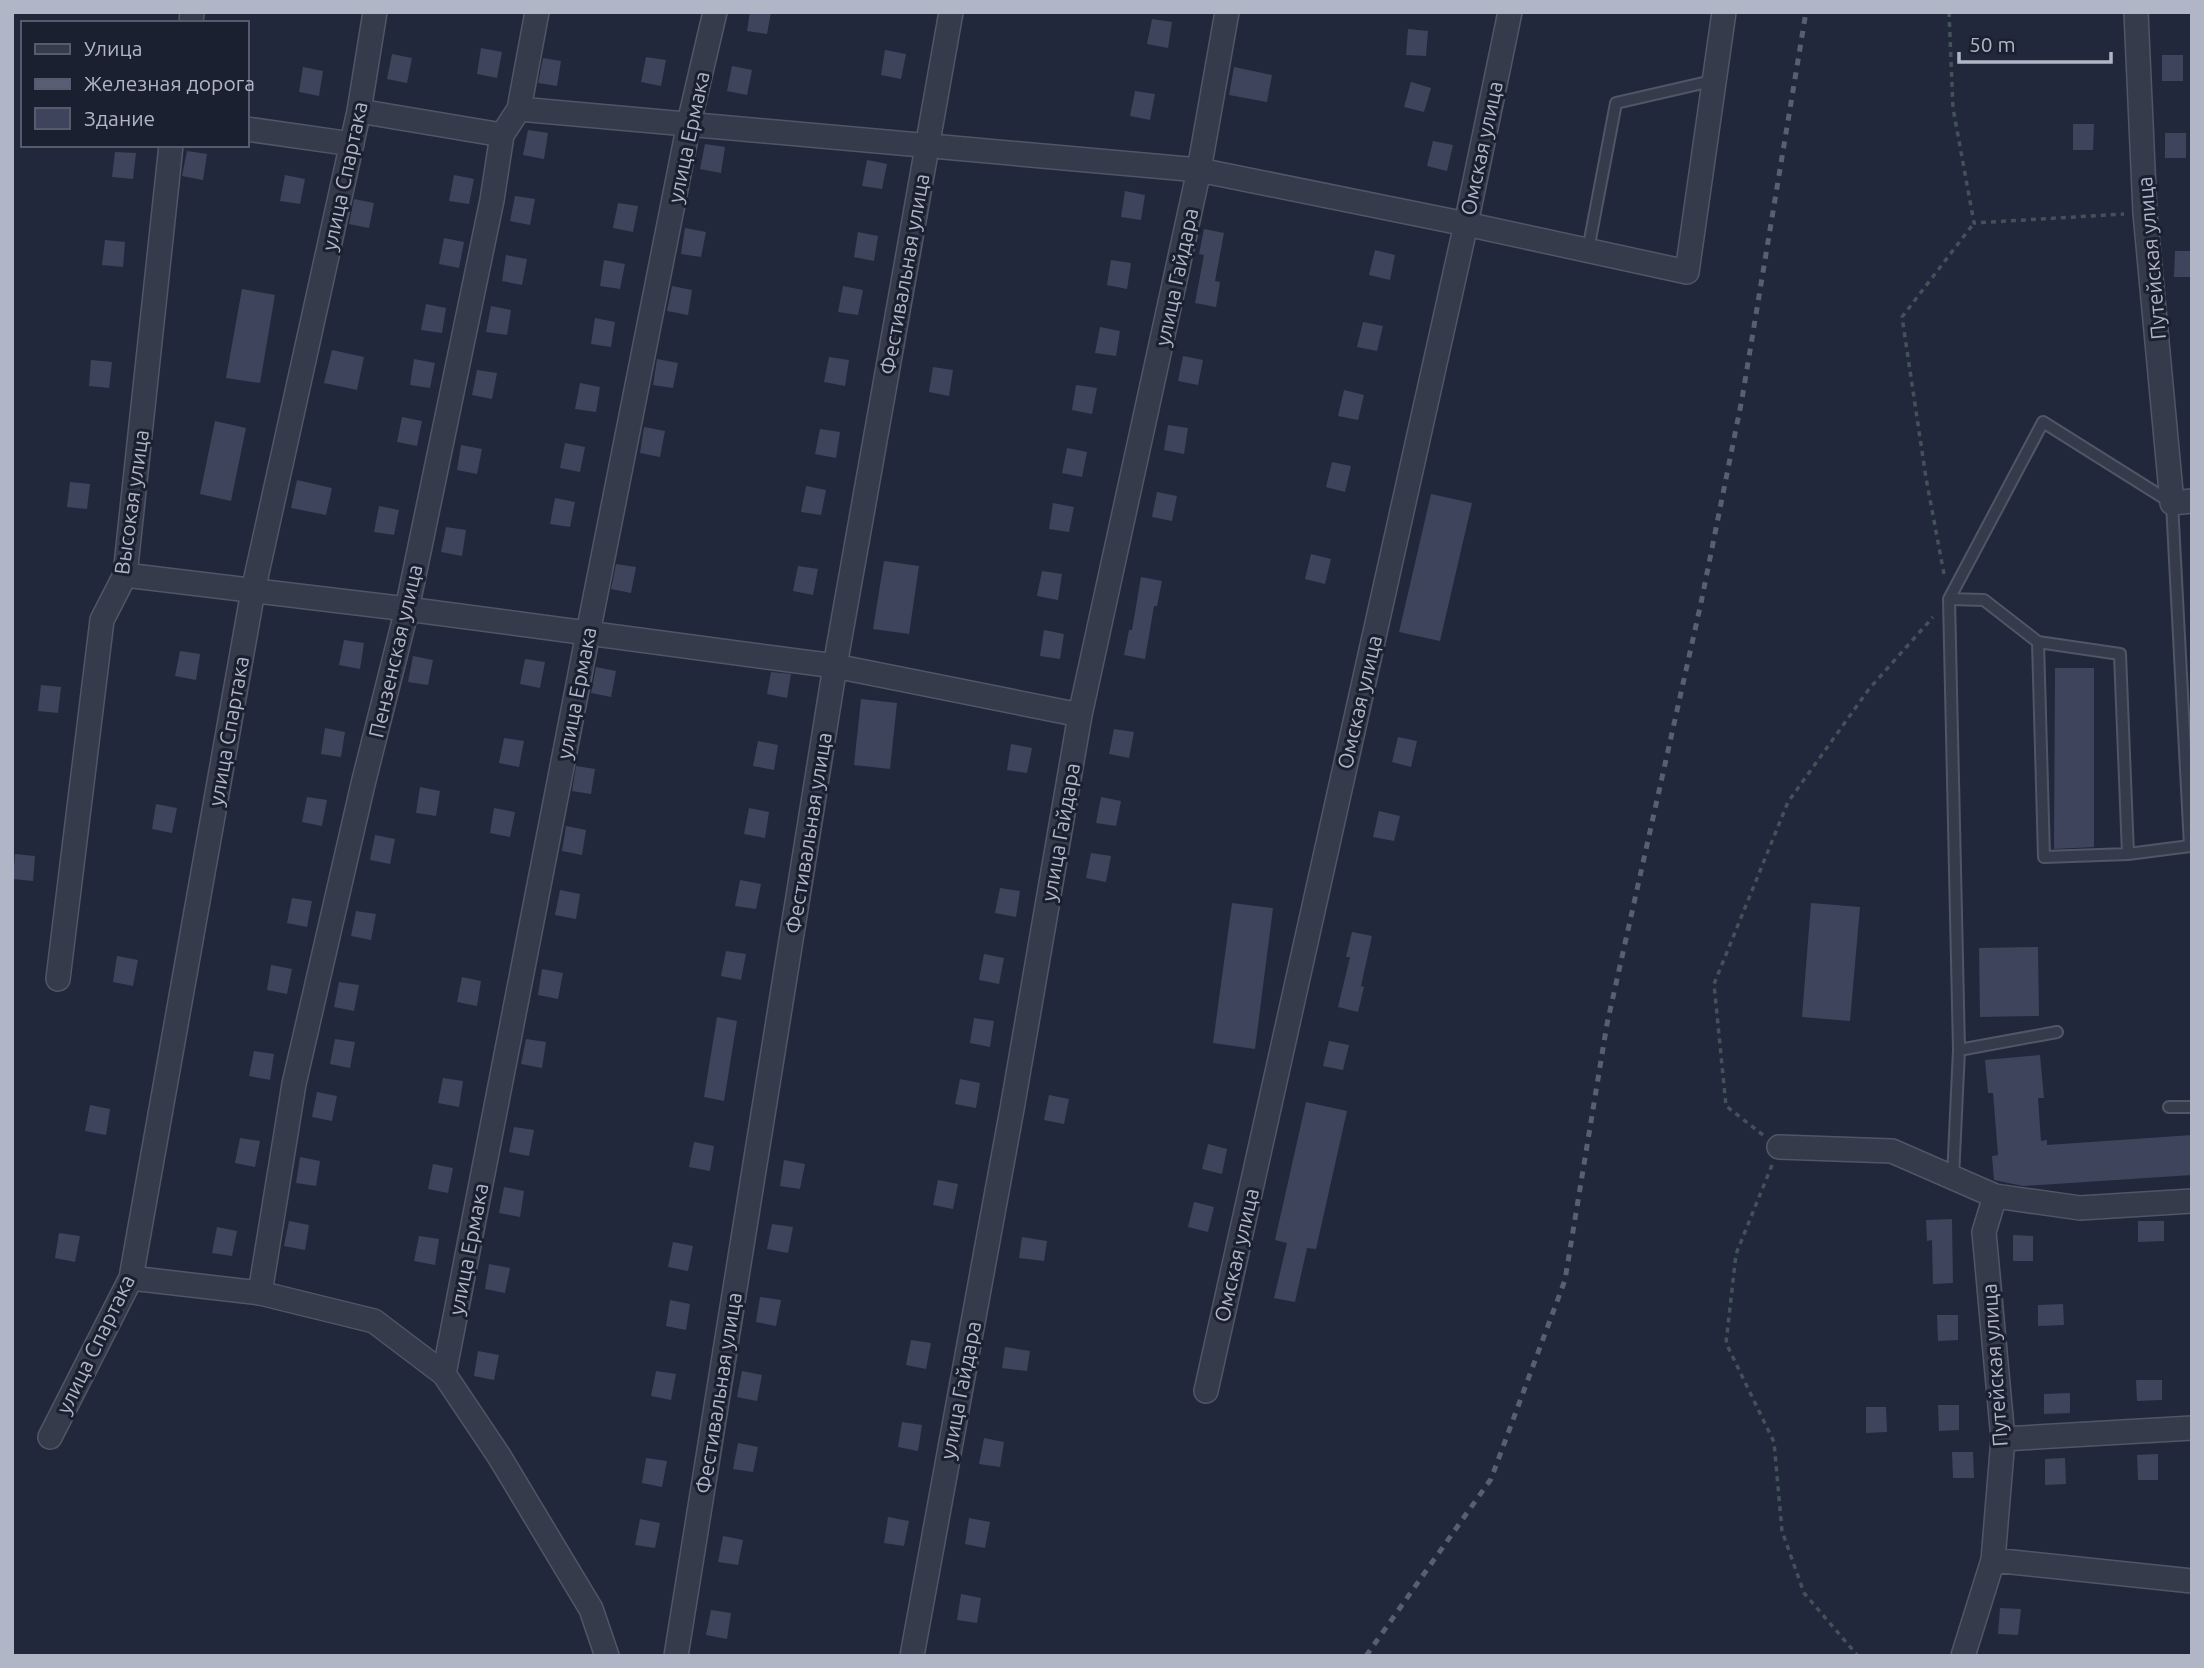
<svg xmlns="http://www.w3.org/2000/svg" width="2204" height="1668" font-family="Ubuntu,sans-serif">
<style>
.building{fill:#3e445b}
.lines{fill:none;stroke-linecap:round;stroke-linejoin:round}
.lane-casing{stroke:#515666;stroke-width:14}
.street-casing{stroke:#515666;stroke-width:26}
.path{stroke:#425259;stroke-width:3.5;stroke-dasharray:5 5;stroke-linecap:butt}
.lane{stroke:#363b4b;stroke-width:10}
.street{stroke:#363b4b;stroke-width:23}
.rail{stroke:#585e73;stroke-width:5;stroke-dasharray:7 7;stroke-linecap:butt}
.labels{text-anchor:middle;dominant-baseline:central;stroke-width:6;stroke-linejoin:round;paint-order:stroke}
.street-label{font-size:21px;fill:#b1b6c7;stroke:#1b2030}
</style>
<rect width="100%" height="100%" fill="#22283b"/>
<path class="building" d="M750 12H771L767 34 747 31Z
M1152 19 1172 22 1168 48 1147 44Z
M1408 29 1428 31 1426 56 1406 55Z
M481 48 502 52 497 78 477 74Z
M885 50 906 54 901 79 881 75Z
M392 54 412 58 407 83 387 79Z
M2162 55H2183V81H2162Z
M646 57 666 60 661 86 641 82Z
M543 58 561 61 557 86 538 83Z
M732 66 752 70 747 95 727 91Z
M303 67 323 71 319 96 299 92Z
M1234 67 1272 75 1267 102 1229 95Z
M1411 82 1431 88 1424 112 1404 107Z
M1135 91 1155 94 1150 120 1130 116Z
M2073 124H2094L2093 150H2073Z
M528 130 548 133 544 159 523 155Z
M2165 133H2186V158H2165Z
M1433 141 1453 145 1447 171 1427 166Z
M705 144 725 147 721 173 700 169Z
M187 151 207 154 203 180 182 176Z
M115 152 136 153 133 179 112 177Z
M867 160 887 164 882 189 862 186Z
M285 175 305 179 300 204 280 201Z
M454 175 474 179 469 204 449 201Z
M1125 191 1145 195 1141 220 1121 217Z
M515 196 535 199 530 225 510 221Z
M354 199 374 203 369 228 349 224Z
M618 203 638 206 633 232 613 228Z
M685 228 706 232 701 257 681 254Z
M1204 229 1224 233 1215 281 1220 282 1216 307 1195 303 1204 255 1199 254Z
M858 232 878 236 874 261 854 257Z
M444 238 464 242 459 268 439 264Z
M105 240 125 242 123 267 102 265Z
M1375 250 1395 255 1390 280 1369 275Z
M2175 251H2192V277H2174Z
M506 255 527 259 522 285 502 281Z
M604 260 625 264 620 289 600 286Z
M1111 260 1131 263 1127 289 1107 285Z
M672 286 692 290 688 315 667 311Z
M843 286 863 290 858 315 838 312Z
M242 289 275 295 260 383 226 378Z
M426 304 446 308 442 333 421 330Z
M491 306 511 310 507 335 486 332Z
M595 318 615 322 611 347 591 344Z
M1363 322 1383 326 1377 351 1357 347Z
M1100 327 1120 331 1116 356 1095 353Z
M332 350 364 357 357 390 324 383Z
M1183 356 1203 360 1198 385 1178 381Z
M829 357 849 360 845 386 824 382Z
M414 359 435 363 430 388 410 385Z
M657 359 678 363 673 388 653 385Z
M91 360 112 362 109 388 89 386Z
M933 367 953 370 949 396 929 392Z
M477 370 497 373 492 399 472 395Z
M580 383 600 387 596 412 575 409Z
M1076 385 1097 388 1092 414 1072 410Z
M1344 390 1364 395 1358 420 1338 416Z
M402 417 422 421 417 446 397 442Z
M215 421 246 428 231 501 200 494Z
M1168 425 1188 428 1184 454 1164 450Z
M644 427 665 431 660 457 640 453Z
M820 429 840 432 836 458 815 454Z
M565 443 585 447 580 472 560 468Z
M461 445 482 449 477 474 457 470Z
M1067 448 1087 452 1082 477 1062 473Z
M1332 462 1351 466 1345 492 1326 487Z
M297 480 332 488 326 515 291 508Z
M70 482 90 484 87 509 67 507Z
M806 486 826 490 821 515 801 512Z
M1157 492 1177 496 1172 521 1152 517Z
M1431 494 1472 503 1440 641 1399 632Z
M555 498 575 502 570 527 550 524Z
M1053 503 1074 507 1069 532 1049 529Z
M379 506 399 510 394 535 374 532Z
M446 527 466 530 462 556 441 552Z
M1311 554 1331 559 1325 584 1305 579Z
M884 561 919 566 909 634 873 629Z
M616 564 636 567 631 593 611 589Z
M798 566 818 569 813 595 793 591Z
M1042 571 1062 574 1058 600 1037 596Z
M1141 577 1162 581 1157 606H1154L1145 659 1124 655 1129 630H1132Z
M1044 630 1064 634 1060 659 1040 656Z
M344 640 364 643 360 669 339 665Z
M180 651 200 654 196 680 175 676Z
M413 656 433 660 428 685 408 682Z
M525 659 545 662 540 688 520 684Z
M596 667 616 671 611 697 591 693Z
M2055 668H2094V847L2054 849Z
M771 672 791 674 787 698 767 694Z
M41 685 61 687 58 713 38 711Z
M861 699 897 703 890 769 854 765Z
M325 728 345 732 341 757 321 754Z
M1114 729 1134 732 1129 758 1109 754Z
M1398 737 1417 741 1411 767 1392 762Z
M504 738 524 741 519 767 499 763Z
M758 741 778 745 774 770 753 766Z
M1011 744 1032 748 1027 773 1007 770Z
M576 766 595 769 591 794 572 791Z
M420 787 440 791 436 816 416 813Z
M307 797 327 800 322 826 302 822Z
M1101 797 1121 801 1116 826 1096 823Z
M156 804 177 808 172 833 152 829Z
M494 808 515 812 510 837 490 833Z
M749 808 769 812 765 838 744 834Z
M1379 811 1400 816 1394 841 1373 837Z
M566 826 586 830 582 855 562 851Z
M375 835 395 839 390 864 370 860Z
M1091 853 1111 856 1106 882 1086 878Z
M15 854 35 856 33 881 13 879Z
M740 880 761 884 756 909 735 906Z
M1000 888 1020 891 1016 917 995 913Z
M560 890 580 894 576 919 555 915Z
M292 898 312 901 307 927 287 923Z
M1232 903 1273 908 1255 1049 1213 1043Z
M1811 903 1860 907 1850 1021 1802 1017Z
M356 911 376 914 371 940 351 936Z
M1352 932 1372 936 1361 986 1364 987 1358 1012 1338 1007 1350 957H1346Z
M2038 947 2039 1016 1980 1017 1979 948Z
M726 951 746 954 741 980 721 976Z
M984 954 1004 958 999 984 979 980Z
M117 956 138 960 133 986 113 982Z
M271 965 292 969 287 994 267 990Z
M542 969 563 973 558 999 538 995Z
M462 977 481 981 477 1006 457 1002Z
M339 982 359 985 354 1011 334 1007Z
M717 1017 737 1021 724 1101 704 1097Z
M974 1018 994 1021 990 1047 970 1043Z
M335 1039 355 1042 350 1068 330 1064Z
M526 1039 546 1042 542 1068 521 1064Z
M1329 1041 1349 1045 1343 1070 1323 1066Z
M254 1051 274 1054 270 1080 249 1076Z
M2040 1055 2044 1098H2038L2041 1141 2047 1140V1145L2192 1135V1175L2023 1186 1994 1180 1992 1156 1998 1155 1993 1093H1988L1985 1060Z
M443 1078 463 1081 459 1107 438 1103Z
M960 1079 980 1083 976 1108 955 1104Z
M317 1092 337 1096 332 1121 312 1117Z
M1049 1095 1069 1099 1064 1124 1044 1120Z
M1306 1102 1347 1111 1316 1249 1307 1248 1295 1302 1274 1298 1287 1243 1275 1240Z
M90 1105 110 1109 106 1135 85 1131Z
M514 1127 534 1130 529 1156 509 1152Z
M240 1138 260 1141 255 1167 235 1163Z
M694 1142 714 1146 710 1171 689 1167Z
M1208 1144 1227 1149 1222 1174 1202 1169Z
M300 1157 320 1161 316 1186 296 1183Z
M784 1160 805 1164 800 1189 780 1186Z
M433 1164 453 1168 448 1193 428 1189Z
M938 1180 958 1184 953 1209 933 1205Z
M504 1187 524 1191 520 1217 499 1213Z
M1194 1202 1214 1207 1208 1232 1188 1227Z
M1952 1219 1953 1283 1933 1284 1932 1240 1927 1241 1926 1220Z
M289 1221 309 1225 305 1250 284 1246Z
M2138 1221H2164V1241L2138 1242Z
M772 1224 793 1227 788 1253 767 1249Z
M217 1227 237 1231 232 1256 212 1253Z
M59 1233 80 1236 75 1262 55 1258Z
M2013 1235 2033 1236V1261H2013Z
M419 1236 439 1239 435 1265 414 1261Z
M1022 1237 1047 1241 1044 1261 1019 1258Z
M673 1242 693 1246 688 1271 668 1267Z
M489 1264 510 1268 505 1293 485 1289Z
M760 1297 781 1300 776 1326 756 1322Z
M670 1300 690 1304 686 1330 666 1326Z
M2063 1304 2064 1325 2038 1326V1305Z
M1937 1315H1958V1340L1938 1341Z
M911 1340 931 1343 926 1369 906 1365Z
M1005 1347 1030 1351 1027 1371 1002 1368Z
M478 1351 499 1355 494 1380 474 1376Z
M656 1371 676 1374 671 1400 651 1396Z
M742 1371 762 1375 757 1401 737 1397Z
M2136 1380H2162V1400L2137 1401Z
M2070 1393V1413L2044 1414V1394Z
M1938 1405H1959V1430L1939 1431Z
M1866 1407H1886L1887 1432 1866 1433Z
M902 1422 922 1425 918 1451 898 1447Z
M984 1438 1004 1442 1000 1467 979 1464Z
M738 1443 758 1447 753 1472 733 1469Z
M1952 1452H1973L1974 1478H1953Z
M2158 1454V1480H2138L2137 1455Z
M646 1458 667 1461 662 1487 642 1483Z
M2065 1458 2066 1484 2045 1485V1459Z
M888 1517 909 1521 904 1546 884 1543Z
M969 1518 990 1522 985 1548 965 1544Z
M640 1519 660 1523 655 1548 635 1545Z
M723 1536 743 1540 738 1565 718 1562Z
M961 1594 981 1598 977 1623 957 1620Z
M2000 1608 2021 1609 2018 1635 1998 1634Z
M711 1610 731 1613 727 1639 706 1635Z"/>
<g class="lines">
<defs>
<path id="lane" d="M1588 250 1616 103 1716 80
M1949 599 1984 600 2038 642 2120 654 2128 854 2190 846 2172 503 2043 422 1949 599 1959 1050 1953 1177
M2038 642 2044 857 2128 854
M1959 1050 2057 1032
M2169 1107H2192"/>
<path id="street" d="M2136 12 2145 213 2172 503 2192 501
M191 23 192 12
M519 109 1199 170 1466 224 1687 272 1724 12
M359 111 502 135
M247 129 352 144
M125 575 407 609 835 666 1080 715
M58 979 102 620 125 575 171 145
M1779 1147 1892 1151 1995 1196 2080 1208 2192 1201
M131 1278 260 1293 374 1321 444 1374 499 1456 591 1609 607 1656
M260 1293 294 1084 363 784 407 609 492 200 502 135 519 109 537 12
M444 1374 588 633 689 123 715 12
M1206 1391 1466 224 1510 12
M50 1437 131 1278 253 591 359 111 375 12
M2003 1439 2192 1428
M1993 1560 2192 1581
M676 1656 835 666 951 12
M912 1656 1012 1109 1080 715 1199 170 1227 12
M1963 1656 1993 1560 2003 1439 1984 1232 1995 1196"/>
</defs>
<use href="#lane" class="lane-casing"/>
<use href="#street" class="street-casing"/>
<path class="path" d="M1949 12 1953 108 1974 223 2124 214
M1944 574 1926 478 1902 317 1974 223
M1763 1135 1726 1106 1714 984 1788 802 1869 689 1933 617
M1772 1165 1736 1254 1726 1343 1774 1442 1782 1531 1804 1593 1858 1656"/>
<use href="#lane" class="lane"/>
<use href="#street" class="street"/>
<path class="rail" d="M1366 1656 1491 1479 1565 1280 1607 1024 1701 603 1742 399 1806 12"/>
</g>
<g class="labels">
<g class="street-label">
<text transform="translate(688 137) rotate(-78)">улица Ермака</text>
<text transform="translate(1481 148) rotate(-78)">Омская улица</text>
<text transform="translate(344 176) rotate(-78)">улица Спартака</text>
<text transform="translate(2151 258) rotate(-95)">Путейская улица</text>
<text transform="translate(904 274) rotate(-80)">Фестивальная улица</text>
<text transform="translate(1176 277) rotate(-78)">улица Гайдара</text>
<text transform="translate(131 502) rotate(-82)">Высокая улица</text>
<text transform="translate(395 651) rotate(-77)">Пензенская улица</text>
<text transform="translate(576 693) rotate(-79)">улица Ермака</text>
<text transform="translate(1359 702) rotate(-77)">Омская улица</text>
<text transform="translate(228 731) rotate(-80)">улица Спартака</text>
<text transform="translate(1060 832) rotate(-80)">улица Гайдара</text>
<text transform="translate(808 833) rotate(-81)">Фестивальная улица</text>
<text transform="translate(468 1249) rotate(-79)">улица Ермака</text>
<text transform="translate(1236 1255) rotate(-77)">Омская улица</text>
<text transform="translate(95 1344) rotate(-64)">улица Спартака</text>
<text transform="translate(1994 1365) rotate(-94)">Путейская улица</text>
<text transform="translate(960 1390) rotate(-79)">улица Гайдара</text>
<text transform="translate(718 1393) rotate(-81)">Фестивальная улица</text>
</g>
</g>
<rect width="2204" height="1668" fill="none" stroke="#b1b6c7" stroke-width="28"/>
<rect x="21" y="21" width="228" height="126" fill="#1b2030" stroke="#575c6c" stroke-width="2"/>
<rect x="35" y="44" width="35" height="10" fill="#363b4b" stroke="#575c6c" stroke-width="2"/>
<text x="84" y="56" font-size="21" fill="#b1b6c7">Улица</text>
<rect x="35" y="79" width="35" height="10" fill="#585e73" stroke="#575c6c" stroke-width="2"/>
<text x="84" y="91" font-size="21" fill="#b1b6c7">Железная дорога</text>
<rect x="35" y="108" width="35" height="21" fill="#3e445b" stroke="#575c6c" stroke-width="2"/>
<text x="84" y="126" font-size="21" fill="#b1b6c7">Здание</text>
<path d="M1959 52v10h152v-10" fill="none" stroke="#b1b6c7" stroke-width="3.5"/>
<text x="1969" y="52" font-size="21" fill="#b1b6c7" stroke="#1b2030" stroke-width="5" paint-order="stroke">50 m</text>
</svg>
